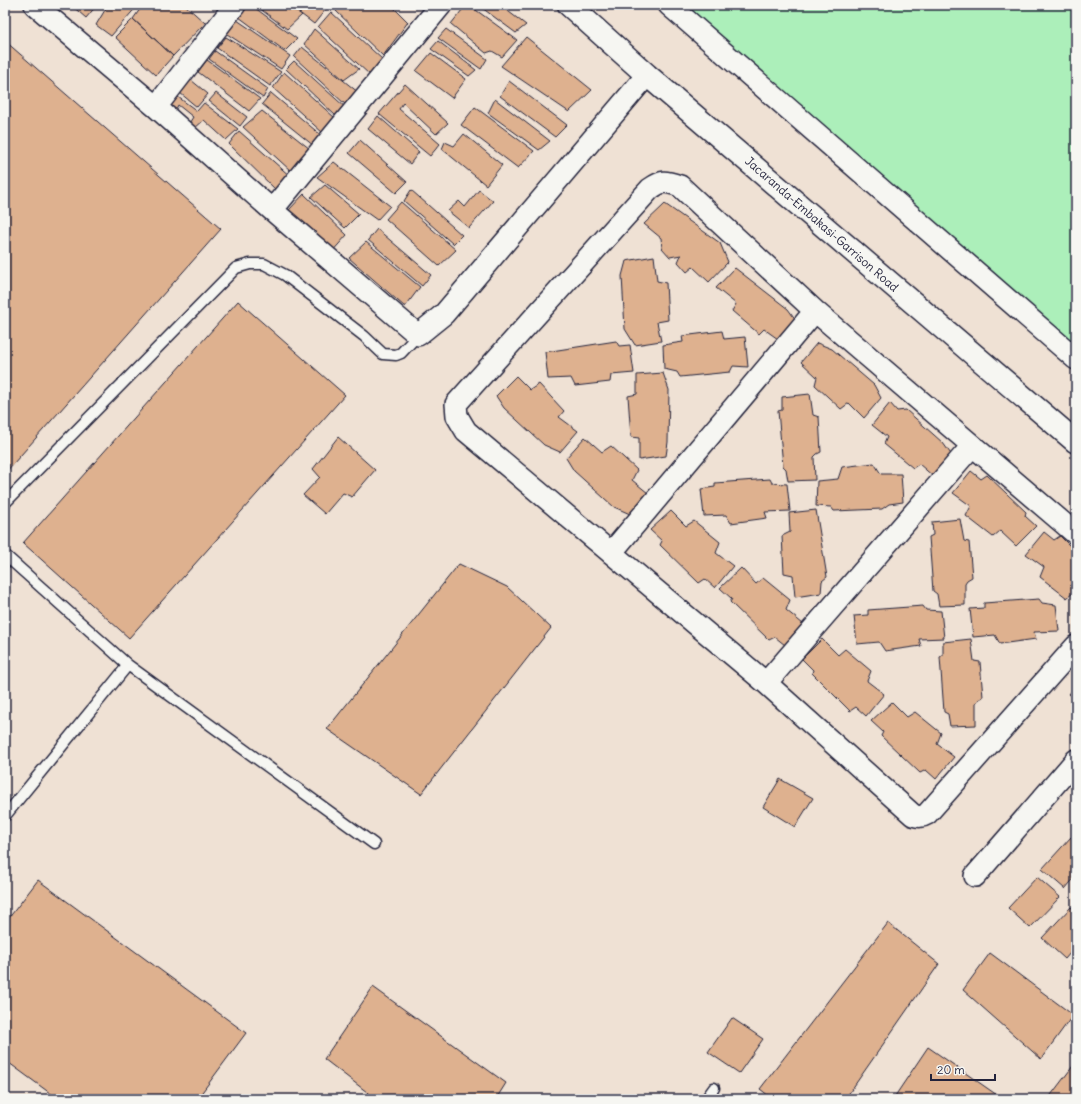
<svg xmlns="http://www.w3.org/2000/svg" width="1081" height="1104" font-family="Delius,sans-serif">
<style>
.green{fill:#acefba;stroke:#67887a}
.building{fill:#deb18f;stroke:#22223b}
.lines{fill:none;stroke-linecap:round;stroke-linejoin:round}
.service-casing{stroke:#22223b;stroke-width:13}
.minor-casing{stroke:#22223b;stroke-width:24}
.tertiary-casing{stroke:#22223b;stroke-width:25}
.service{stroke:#f6f6f2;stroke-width:10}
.minor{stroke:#f6f6f2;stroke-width:21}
.tertiary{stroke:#f6f6f2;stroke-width:22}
.labels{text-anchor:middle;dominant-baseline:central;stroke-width:3;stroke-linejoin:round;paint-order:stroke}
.street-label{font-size:12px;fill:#22223b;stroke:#f6f6f2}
</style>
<rect width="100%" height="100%" fill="#efe1d4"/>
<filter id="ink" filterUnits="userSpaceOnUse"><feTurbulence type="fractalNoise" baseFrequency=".025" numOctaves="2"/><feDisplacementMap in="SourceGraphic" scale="8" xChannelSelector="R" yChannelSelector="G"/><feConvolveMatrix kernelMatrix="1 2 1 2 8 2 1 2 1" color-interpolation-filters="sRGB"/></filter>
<g filter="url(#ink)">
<path class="green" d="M680 5H1076V353Z"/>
<path class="building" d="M71 5H97L86 18Z
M108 5H138L111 36 96 25Z
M143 5H185L205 23 173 56 133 19Z
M249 5H251L297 39 285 51 239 17Z
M255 5H286L302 15 287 29Z
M289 5H321L326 9 314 24Z
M340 5H391L408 22 383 56 336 11Z
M466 5H469L517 40 502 57 492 51 486 53 451 24Z
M478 5H500L526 25 516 33Z
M331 12 383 60 370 75 318 27Z
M133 19 173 56 156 75 115 37Z
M237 20 290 56 281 69 227 34Z
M314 29 359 69 344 80 304 44Z
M446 29 487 59 481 69 438 38Z
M226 37 281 72 270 86 217 48Z
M526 37 592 90 569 112 501 66Z
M5 41 221 229 5 473Z
M438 41 476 70 469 76 431 49Z
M302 47 359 93 346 105 294 57Z
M215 51 268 89 263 98 209 59Z
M431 53 466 79 452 98 416 71Z
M207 60 260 99 249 111 198 72Z
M294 61 346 108 336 116 286 69Z
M284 72 335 118 323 133 273 88Z
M185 75 208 94 197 107 174 88Z
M509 81 567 125 555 137 500 96Z
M405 84 448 123 436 134 403 103 399 109 440 144 430 156 379 114Z
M216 93 247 117 240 126 209 101Z
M271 93 322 136 314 146 262 104Z
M178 97 197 111 204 103 238 129 226 140 204 120 194 129 188 125 193 117 178 105 175 111 169 105Z
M495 99 550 141 539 150 488 113Z
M475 107 534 151 518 168 461 125Z
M262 111 310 149 291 171 243 127Z
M378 116 419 152 410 164 368 129Z
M239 131 291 177 278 192 229 144Z
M464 134 502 165 486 185 442 149 445 142 454 146Z
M360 140 407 182 396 193 349 153Z
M334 162 390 206 377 220 317 177Z
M325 185 359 214 345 228 311 197Z
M411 190 462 235 453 244 404 201Z
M479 190 493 201 469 228 448 211 459 201 465 207Z
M304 194 347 235 330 254 289 210Z
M401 202 456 250 439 266 386 219Z
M665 204 720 243 728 262 709 282 693 267 687 272 678 262 681 255 670 257 662 248 661 238 644 224Z
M377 229 431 275 422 286 368 240Z
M366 242 420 287 405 307 349 258Z
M654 256 657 281 666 283 668 320 657 322 661 341 635 345 625 329 622 276 626 261Z
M735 268 788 309 796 320 778 339 764 329 759 334 732 311 736 304 716 288Z
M238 301 345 395 129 638 23 543Z
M722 331 724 339 745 337 748 367 733 366 730 372 680 377 677 372 664 369 663 345 683 342 682 336Z
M616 341 619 346 630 345 634 373 611 375 610 382 575 386 571 378 548 379 545 352Z
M817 343 832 349 874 385 881 398 864 418 849 403 841 409 815 385 817 377 801 362Z
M663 373 669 390 668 442 666 456 639 460V438L631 437 628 396 637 394V375Z
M516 376 530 390 539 384 564 411 559 417 578 431 560 452 544 445 504 408 496 396Z
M810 394 813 415 819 417 821 452 817 454 814 457 815 480 788 481 786 469 783 466 778 411 782 410V397Z
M890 403 897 411 906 410 943 443 953 457 934 477 919 464 913 468 884 444 887 437 872 425Z
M338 437 375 470 352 497 343 493 325 514 303 495 320 477 313 469Z
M585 437 602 452 611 446 637 470 632 480 648 493 630 514 614 507 574 471 566 458Z
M874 463 881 474H901L903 502 889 504 882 509 834 511 831 507 816 506 817 481 838 479 842 467Z
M971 471 981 479 987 475 1026 512 1025 516 1036 526 1016 546 1000 531 993 537 966 516 971 506 953 493Z
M770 479 772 483 787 484 790 511 765 512 767 518 731 523 726 515 704 516 701 489 715 487V483Z
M816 510 827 577 822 581 821 593 795 597 793 575 784 573 782 536 790 532 789 513Z
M671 511 686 526 694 521 720 542 716 553 733 566 715 588 705 579 699 583 660 545 662 541 650 530Z
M960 519 964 541 969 542 972 577 967 580 965 583V605L939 606 937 594 933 591 929 537 933 535 932 522Z
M1044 532 1054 540 1060 536 1076 552V595L1074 592 1067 598 1040 577 1044 567 1026 554Z
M459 564 507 587 551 628 421 794 327 729Z
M741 568 756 584 763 578 790 600 786 610 803 624 785 645 775 637 769 640 730 602 732 599 720 588Z
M1039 599 1042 603 1056 605 1059 631 1034 632 1036 639 1000 644 995 635 973 637 970 609 984 608V603Z
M923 606 926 610 941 611 944 638 919 639 921 646 885 651 879 642 857 644 854 616 868 615V610Z
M822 639 838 655 845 649 871 671 867 681 884 694 866 716 856 707 850 711 812 673 813 670 802 659Z
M971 639 974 661 980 662 983 697 978 700 976 703V725L950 726 948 714 944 712 940 657 943 655V642Z
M1076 686V700L1069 694Z
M892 702 907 717 915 712 941 733 937 744 954 757 936 779 926 770 920 773 881 736 883 732 871 721Z
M780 779 813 798 795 827 763 807Z
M1071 837 1076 842V876L1065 889 1042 869Z
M1037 877 1060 897 1030 928 1008 908Z
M38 880 246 1033 197 1099H58L5 1060V923Z
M1071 907 1076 911V946L1065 959 1042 938Z
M888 923 939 964 845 1099H773L760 1089Z
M990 953 1073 1015 1041 1059 963 990Z
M373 987 506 1083 496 1099H376L324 1059Z
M732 1018 763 1039 739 1073 708 1052Z
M928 1047 997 1095 994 1099H893Z
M1076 1062V1099H1048Z"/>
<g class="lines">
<defs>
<path id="service" d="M5 503 236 268 250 264H264L285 275 364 336 383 354 396 355 401 353 418 335
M5 555 128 665 374 844
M5 816 128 665
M706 1099 714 1088"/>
<path id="minor" d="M35 5 156 107 272 210 418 335 444 314 647 75
M669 5 1076 359
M156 107 235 5
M272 210 441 5
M1076 534 815 311 680 186C665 181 663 180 650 189L456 404 457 416 466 431 766 683 913 815C919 817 922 817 927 814L1076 646
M611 553 815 311
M766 683 972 446
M975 876 1076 760"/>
<path id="tertiary" d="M569 5 647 75 1076 442"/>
</defs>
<use href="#service" class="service-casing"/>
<use href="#minor" class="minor-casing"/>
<use href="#tertiary" class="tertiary-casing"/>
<use href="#service" class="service"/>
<use href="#minor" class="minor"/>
<use href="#tertiary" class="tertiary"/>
</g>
</g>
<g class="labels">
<g class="street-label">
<text transform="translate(822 224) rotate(41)">Jacaranda-Embakasi-Garrison Road</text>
</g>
</g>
<rect width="1081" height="1104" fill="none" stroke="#f6f6f2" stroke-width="20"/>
<rect x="10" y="10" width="1061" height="1084" fill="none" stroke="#22223b" stroke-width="1.5" filter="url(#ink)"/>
<path d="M931 1074v6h64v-6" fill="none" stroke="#22223b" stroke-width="2"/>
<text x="937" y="1074" font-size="12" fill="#22223b" stroke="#f6f6f2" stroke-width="3" paint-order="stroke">20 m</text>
</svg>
